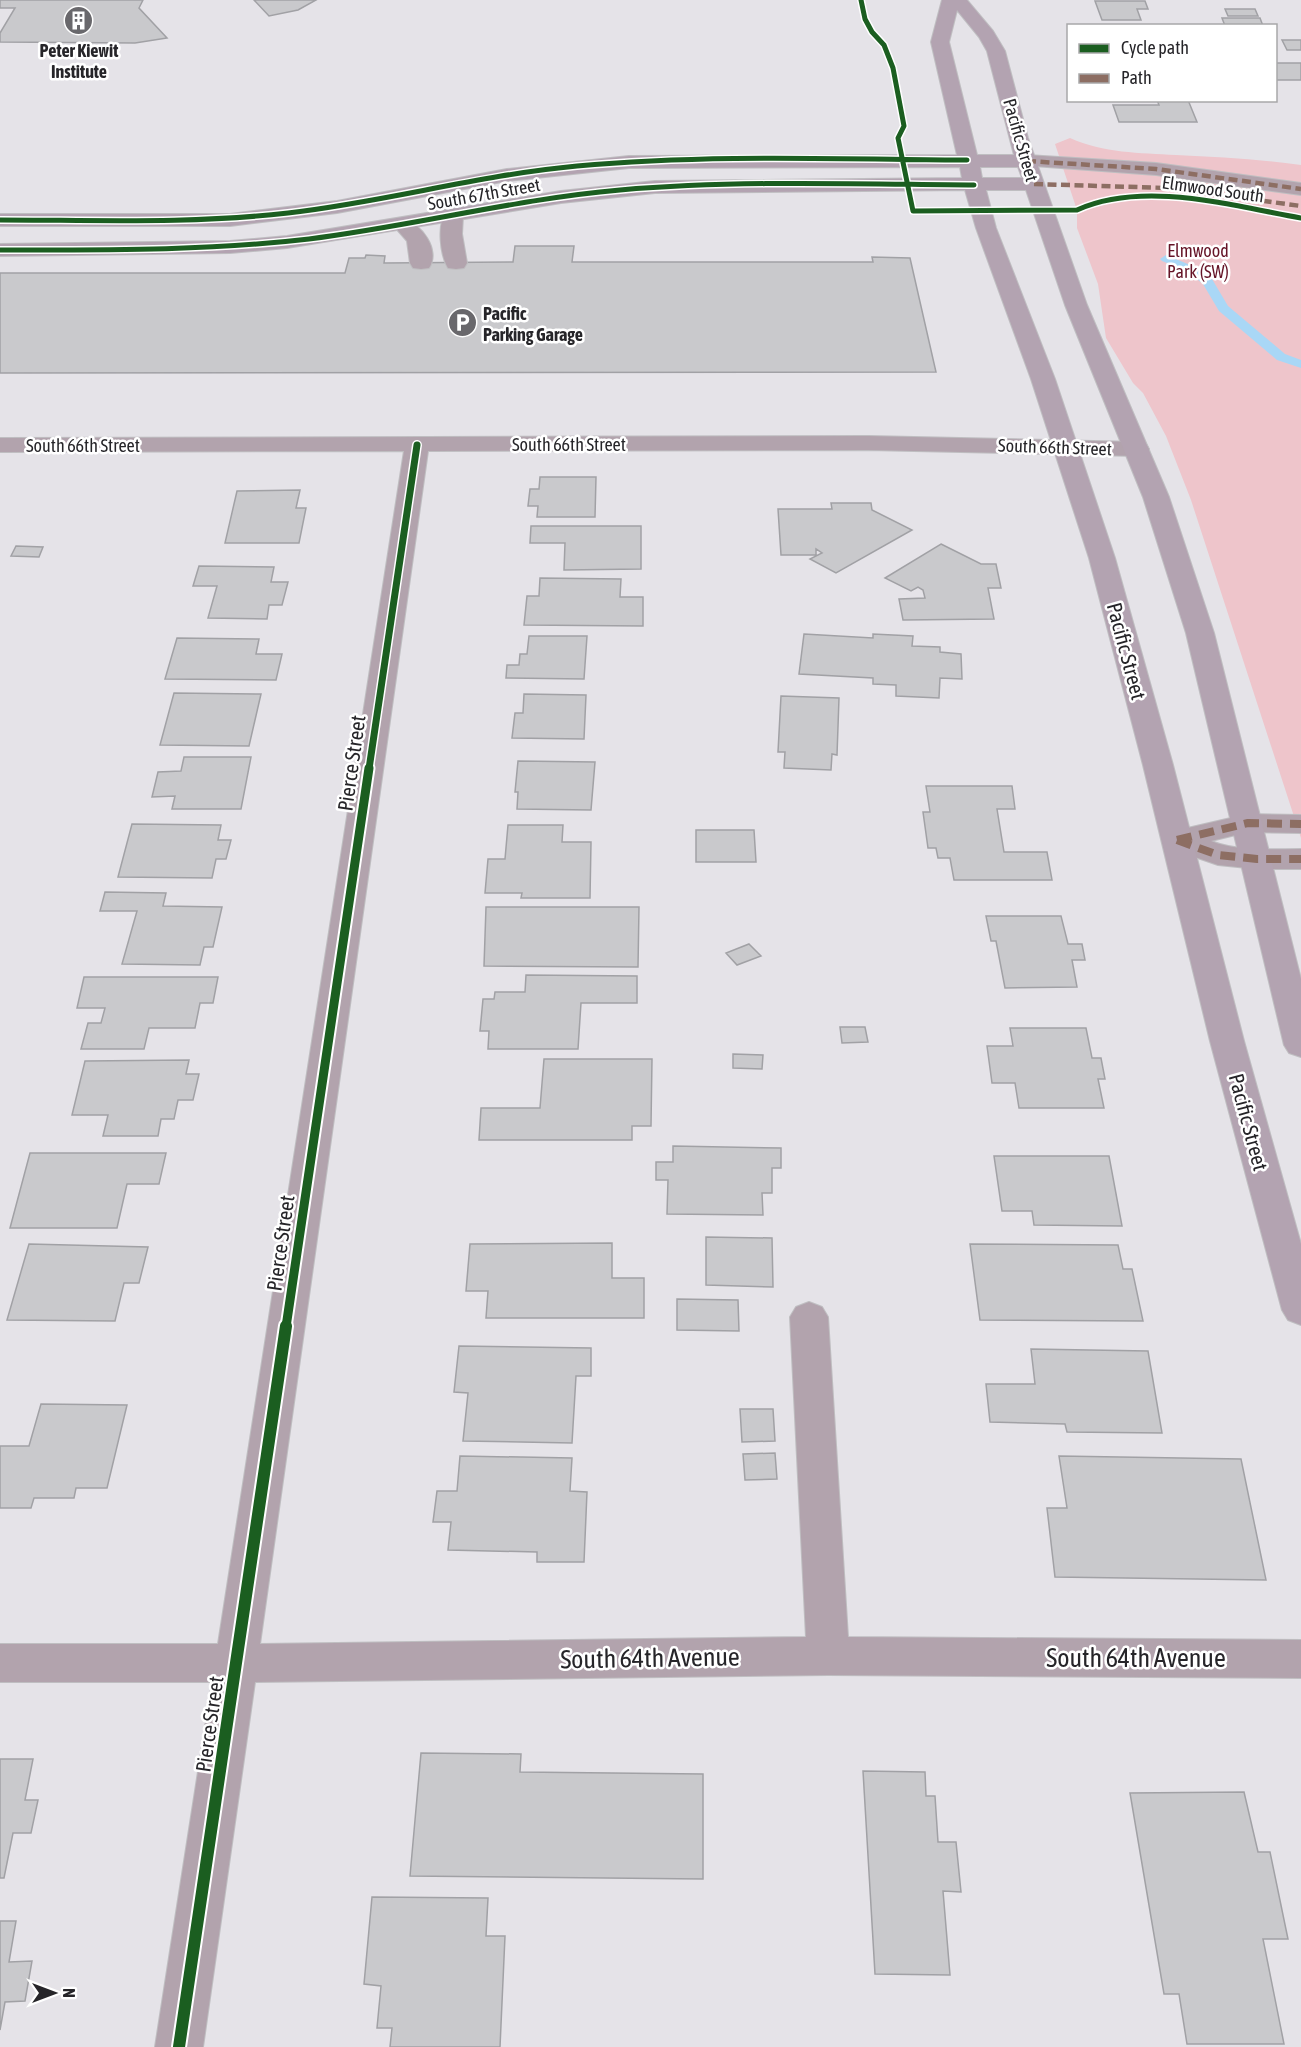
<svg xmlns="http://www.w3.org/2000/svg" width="1301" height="2047" font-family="'Asap Condensed',sans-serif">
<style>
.green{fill:#eec5cb}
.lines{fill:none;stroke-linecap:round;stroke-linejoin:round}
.stream{fill:#a9d7f6;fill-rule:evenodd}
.building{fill:#c9c9cc;stroke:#a1a1a5;stroke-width:1.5}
.minor-casing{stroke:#bfbec1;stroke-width:2}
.major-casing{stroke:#bfbec1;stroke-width:2}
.minor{fill:#b2a3ad;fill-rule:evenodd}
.major{fill:#b3a3b1;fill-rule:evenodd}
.quiet-far1{stroke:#8d6e63;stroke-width:4.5;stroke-dasharray:9 4.5;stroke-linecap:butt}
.quiet{stroke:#8d6e63;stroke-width:8;stroke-dasharray:15 8;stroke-linecap:butt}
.cycleway-far3-casing{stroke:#fff;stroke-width:8}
.cycleway-far2-casing{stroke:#fff;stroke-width:10}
.cycleway-far1-casing{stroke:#fff;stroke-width:13}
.cycleway-casing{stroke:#fff;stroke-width:16}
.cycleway-far3{stroke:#1b5e20;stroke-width:5}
.cycleway-far2{stroke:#1b5e20;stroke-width:7}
.cycleway-far1{stroke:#1b5e20;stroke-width:9}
.cycleway{stroke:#1b5e20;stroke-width:12}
.labels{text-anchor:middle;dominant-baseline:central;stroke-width:5;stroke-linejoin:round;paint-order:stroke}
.far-poi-label{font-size:18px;font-weight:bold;fill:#262529;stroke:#fff}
.far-street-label{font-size:18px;fill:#262529;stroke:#fff}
.far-park-label{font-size:18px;fill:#651427;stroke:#fff}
.street-label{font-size:21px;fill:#262529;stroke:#fff}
.near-street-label{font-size:26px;fill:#262529;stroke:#fff}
</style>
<rect width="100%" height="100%" fill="#e5e3e8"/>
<path class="green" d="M1070 138C1104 153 1139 153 1176 155 1218 157 1259 159 1301 165V838L1191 500 1166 436 1143 393 1133 383 1106 338 1098 284 1077 228V210L1055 144Z"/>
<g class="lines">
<path class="stream" d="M1166 255 1195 267 1212 279 1228 306 1285 354 1301 360V368L1277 360 1219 311 1203 284 1187 271 1162 261 1160 259Z"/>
</g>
<path class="building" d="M0 0H143L139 8 167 38 135 43 0 42V33L15 8H0Z
M254 0H316L298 10 269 16Z
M1095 1H1145L1148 9H1137L1141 20H1102Z
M1225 9H1255L1258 16H1228Z
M1222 18H1260L1263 26H1225Z
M1282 40H1301V50H1287Z
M1276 63H1301V80H1276Z
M1157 100H1188L1197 122H1119L1113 105H1159Z
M515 246H574L572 262H873L872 257 910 258 936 372 0 373V273H345L349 258H365L366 255 385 256 384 263 513 262Z
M540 477H596L595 517H537L538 506H528L530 489H539Z
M300 490 296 508H306L299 543H225L237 491Z
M831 503H871L872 510 912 530 836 573 810 559 822 553 816 549V555H781L778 509H832Z
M531 526H641V569L564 570 565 543H530Z
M941 544 981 564H996L1001 588H988L994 619 903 620 899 599 925 598 923 590 918 587 911 591 885 578Z
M16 546 43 547 39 557 11 556Z
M199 566 274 567 271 582H288L282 605H269L267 619 208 618 217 586H193Z
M540 578 621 579 620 597H643V626L524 625 527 596H539Z
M804 634 873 638V634L913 636 912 646 940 647V652L961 654 962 679 940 678 939 698 896 696V685L873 684V678L799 674Z
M529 636H587L584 679 506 678 507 665H519L520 654H527Z
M177 638 259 639 256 654H282L276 680 165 679Z
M174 693 261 694 249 746 160 745Z
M524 694 586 695 584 739 512 738 515 713H523Z
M781 696 839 698 837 755 832 754 831 770 784 768 785 752H778Z
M184 757H251L241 809H172L175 796 152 797 158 772 181 771Z
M518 761 595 762 591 810 517 809 518 792H515Z
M926 786H1012L1015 809H997L1004 852H1047L1052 880H954L950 858H938L936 848H928L923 812H930Z
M132 824 221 825 218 840H231L226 859H216L212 878 118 877Z
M508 825H563L562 842H591L590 898H521L522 893H485L488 859H505Z
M696 830H754L756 862H696Z
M105 892 166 893 163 906 222 907 213 947H204L200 965 122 964 137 911H100Z
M486 907H639L638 967 484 966Z
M986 916H1061L1068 944H1082L1085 960H1072L1077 987 1005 988 996 941H991Z
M749 944 761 956 737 965 726 953Z
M526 975 637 976V1003H581L578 1049H488L489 1031H480L483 999H494L495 992H525Z
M84 977H218L213 1003H200L195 1028H149L144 1049H81L88 1023H101L105 1008H77Z
M840 1027H865L868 1042 842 1043Z
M1010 1028H1086L1092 1058H1101L1105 1079H1098L1104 1108H1019L1015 1083H992L987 1046H1013Z
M733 1054 763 1055 762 1069 733 1068Z
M544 1059H652L651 1126H632V1140H479L481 1108H540Z
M189 1060 186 1074H199L193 1100H178L174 1119H161L158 1136H103L108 1115H72L85 1061Z
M673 1146 781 1148V1168H772V1193H762L763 1215 667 1214 668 1180H656V1162H673Z
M30 1153H166L159 1184H127L117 1228H10Z
M994 1156H1109L1122 1226 1034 1225 1032 1211H1002Z
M706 1237 772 1238 773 1287 706 1285Z
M612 1243V1278H644V1318H486L488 1291H466L470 1244Z
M29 1244 148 1247 139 1283H124L115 1321 7 1320Z
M970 1244 1118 1245 1123 1269H1132L1143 1321 980 1320Z
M677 1299 738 1300 739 1331 677 1330Z
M459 1346 591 1348V1376H576L572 1443 463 1441 468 1393 454 1392Z
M1031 1349 1148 1351 1162 1433 1067 1432 1065 1424 990 1422 986 1384H1035Z
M41 1404 127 1405 107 1488H76L74 1498H34L31 1508H0V1446H29Z
M740 1409H773L775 1441 742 1442Z
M775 1453 777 1479 745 1480 743 1454Z
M460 1456 572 1458 570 1491 587 1492 584 1562H537V1552L448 1550 451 1522H433L437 1491H457Z
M1059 1456 1241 1459 1266 1580 1055 1577 1047 1508H1067Z
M421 1753 521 1754 520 1772 703 1774V1879L410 1876Z
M0 1759H33L25 1800H38L31 1833H13L4 1878H0Z
M863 1771 925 1772 926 1796H935L938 1842H956L961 1892 943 1891 950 1975 875 1974Z
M1244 1792 1258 1852H1270L1288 1939H1263L1284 2044H1187L1179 1994H1164L1130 1793Z
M372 1897 488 1898 486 1936H505L500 2047H390L392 2028H377L381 1986 364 1984Z
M0 1921H16L9 1962 32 1961 25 2001 5 2002 0 2030Z"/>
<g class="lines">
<defs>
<path id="minor" d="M1027 155 1156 163 1301 183V195L1156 175 1020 165 1017 161 1020 157Z
M453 210 460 212 463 216 462 234 467 263 464 268 456 269 448 268C440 255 437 224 446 212Z
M403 219C421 223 441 250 429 268L421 269 413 268 410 263 407 241 393 225 396 221Z
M868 436 1137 442 1146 444 1149 449 1146 454 1137 456 868 450 428 451 260 1644 806 1637 790 1317 796 1307 809 1302 822 1307 828 1317 848 1637 1301 1640V1678L828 1675 255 1682 203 2047H155L212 1682H0V1644H218L404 451 0 452V438Z
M1248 814 1301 815V833L1248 832 1211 841C1239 852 1271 849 1301 849V869H1257L1218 865 1166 847 1162 840 1166 833Z"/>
<path id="major" d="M942 0H967L993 31 1005 51 1028 138 1087 305 1169 497 1214 633 1301 979V1057L1289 1053 1284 1045 1186 633 1143 497 1065 305 1026 190H986L996 228 1055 379 1115 558 1173 765 1244 1041 1301 1244V1325L1288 1320 1282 1310 1210 1041 1143 765 1089 558 1031 379 976 228 965 190 655 193 561 203 287 248 230 253 0 256V244L230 241 287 236 561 191 655 181 962 178 960 167 629 168 507 181 337 213 230 226H0V214H230L337 201 507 169 629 156 957 155 931 42ZM957 10 979 37 987 51 1014 155H977L949 42ZM980 167H1018L1022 178H982Z"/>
</defs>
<use href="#minor" class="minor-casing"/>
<use href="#major" class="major-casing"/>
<use href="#minor" class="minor"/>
<use href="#major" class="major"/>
<path class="quiet-far1" d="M1027 161 1156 169 1301 189
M1034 184 1168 188 1301 206"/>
<path class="quiet" d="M1177 840 1218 855 1257 859H1301
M1177 840 1248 823 1301 824"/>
<defs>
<path id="cycleway-far3" d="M861 0 865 19 872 32 884 45 893 68 904 126 898 138 913 211 1077 210C1144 180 1232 206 1301 218
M0 220C96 220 192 224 288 213 385 202 479 175 577 166 706 154 837 159 967 160
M0 250C103 250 207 251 309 239 413 226 516 199 620 190 738 180 856 184 974 185"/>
<path id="cycleway-far2" d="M369 769 417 445"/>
<path id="cycleway-far1" d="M286 1327 369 768"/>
<path id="cycleway" d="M179 2047 286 1326"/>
</defs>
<use href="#cycleway-far3" class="cycleway-far3-casing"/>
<use href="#cycleway-far2" class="cycleway-far2-casing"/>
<use href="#cycleway-far1" class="cycleway-far1-casing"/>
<use href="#cycleway" class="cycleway-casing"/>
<use href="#cycleway-far3" class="cycleway-far3"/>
<use href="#cycleway-far2" class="cycleway-far2"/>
<use href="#cycleway-far1" class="cycleway-far1"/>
<use href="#cycleway" class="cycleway"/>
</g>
<defs>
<symbol id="building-disc" viewBox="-11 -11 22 22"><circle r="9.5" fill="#69686c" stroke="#fff"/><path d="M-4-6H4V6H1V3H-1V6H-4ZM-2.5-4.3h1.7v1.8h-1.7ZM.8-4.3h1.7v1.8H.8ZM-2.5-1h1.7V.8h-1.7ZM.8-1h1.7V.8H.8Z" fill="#fff"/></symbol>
<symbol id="parking-disc" viewBox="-11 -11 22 22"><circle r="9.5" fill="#69686c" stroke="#fff"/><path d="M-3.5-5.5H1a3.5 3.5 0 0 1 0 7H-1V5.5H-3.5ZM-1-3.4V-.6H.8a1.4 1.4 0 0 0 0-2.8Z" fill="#fff"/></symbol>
</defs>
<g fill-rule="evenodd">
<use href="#building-disc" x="62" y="4" width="33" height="33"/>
<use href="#parking-disc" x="446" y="306" width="33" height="33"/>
</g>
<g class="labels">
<g class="far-poi-label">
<text x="79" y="50">Peter Kiewit<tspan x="79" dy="21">Institute</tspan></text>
<text x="483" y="313" text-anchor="start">Pacific<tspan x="483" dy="21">Parking Garage</tspan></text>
</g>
<g class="far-street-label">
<text transform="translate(1021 140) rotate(74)">Pacific Street</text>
<text transform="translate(1213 189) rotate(8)">Elmwood South</text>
<text transform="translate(484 194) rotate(-10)">South 67th Street</text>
<text x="569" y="444">South 66th Street</text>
<text x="83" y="445">South 66th Street</text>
<text transform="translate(1055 447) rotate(2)">South 66th Street</text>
</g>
<g class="far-park-label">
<text x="1198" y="250">Elmwood<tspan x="1198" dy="21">Park (SW)</tspan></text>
</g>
<g class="street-label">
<text transform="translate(1127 651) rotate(75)">Pacific Street</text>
<text transform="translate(351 763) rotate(-82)">Pierce Street</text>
<text transform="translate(1249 1122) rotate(75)">Pacific Street</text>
<text transform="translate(280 1243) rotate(-82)">Pierce Street</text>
<text transform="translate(209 1724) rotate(-82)">Pierce Street</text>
</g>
<g class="near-street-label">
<text transform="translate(650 1658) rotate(-1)">South 64th Avenue</text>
<text x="1136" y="1658">South 64th Avenue</text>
</g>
</g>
<rect x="1067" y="24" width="210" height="78" fill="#ffffff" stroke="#a8a8a9" stroke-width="1.5"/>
<rect x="1079" y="44" width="30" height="9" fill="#1b5e20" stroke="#a8a8a9" stroke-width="1.5"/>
<text x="1121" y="54" font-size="18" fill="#262529">Cycle path</text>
<rect x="1079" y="74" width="30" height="9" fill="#8d6e63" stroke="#a8a8a9" stroke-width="1.5"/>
<text x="1121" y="84" font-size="18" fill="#262529">Path</text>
<g transform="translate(54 1993) rotate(90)" stroke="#ffffff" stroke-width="4.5" paint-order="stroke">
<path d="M0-4.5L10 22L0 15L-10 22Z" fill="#262529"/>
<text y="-9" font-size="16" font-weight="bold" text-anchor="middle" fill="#262529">N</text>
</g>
</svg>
